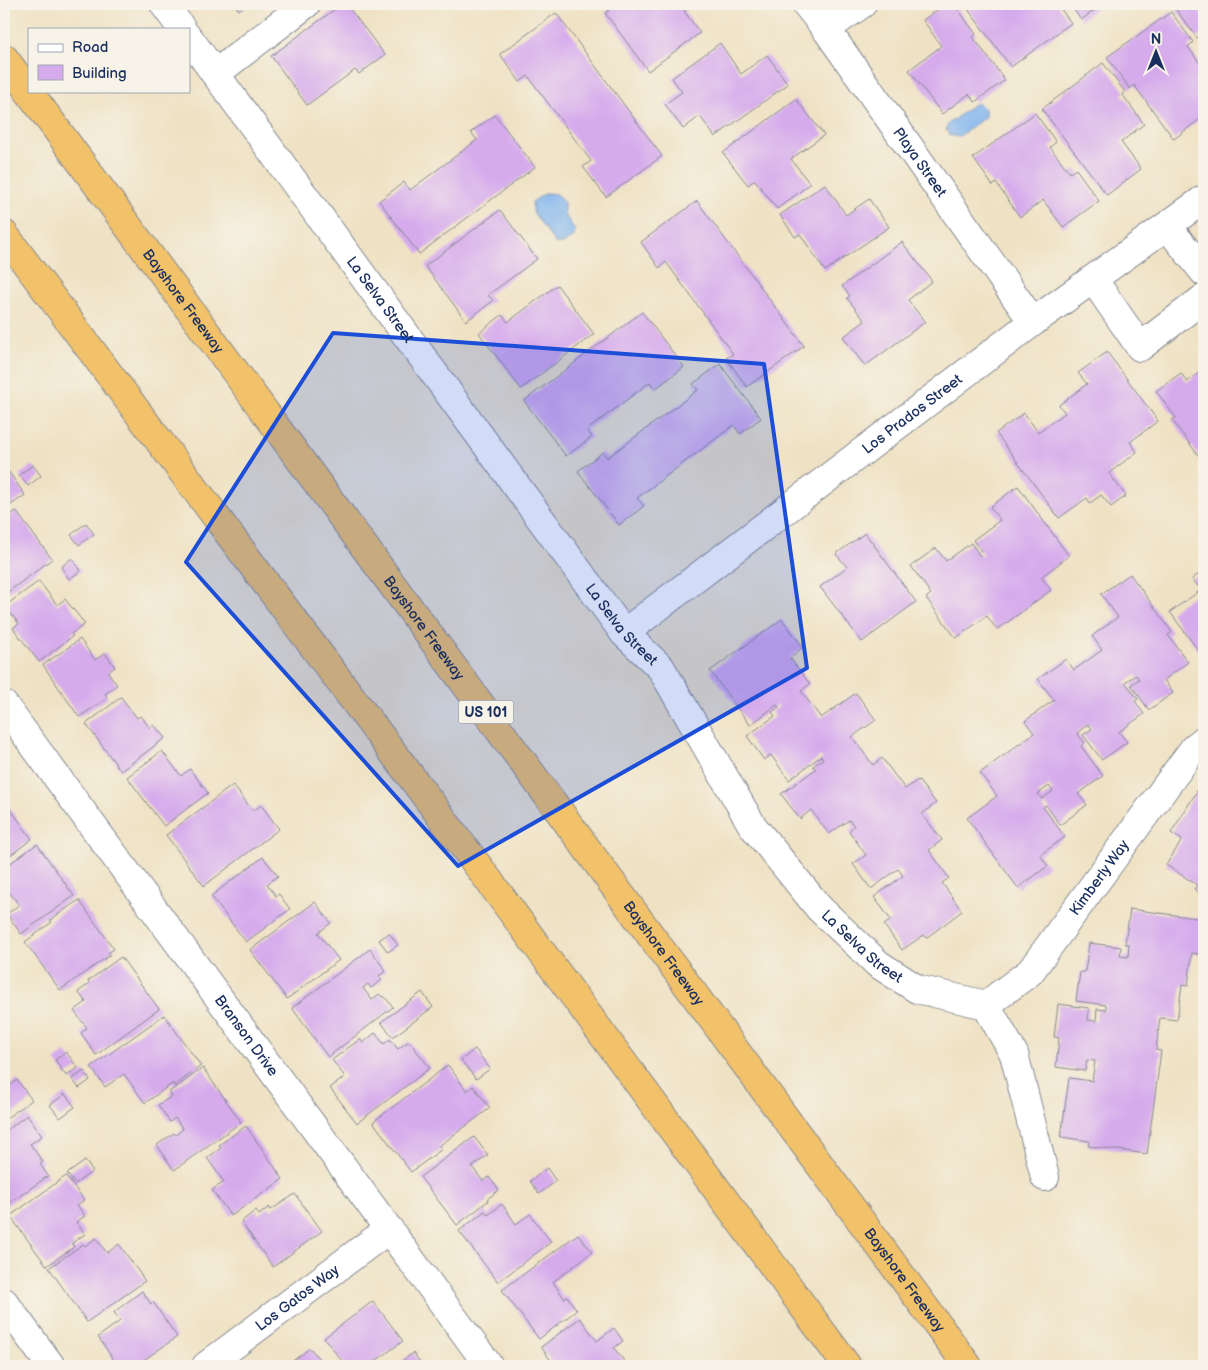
<svg xmlns="http://www.w3.org/2000/svg" width="1208" height="1370" font-family="'Balsamiq Sans',sans-serif">
<style>
.water{fill:#7fb3ed;stroke:#4d71a6}
.building{fill:#d6abec;fill-rule:evenodd}
.lines{fill:none;stroke-linecap:round;stroke-linejoin:round}
.minor-casing{stroke:#858891;stroke-width:30}
.highway-casing{stroke:#858891;stroke-width:30}
.minor{stroke:#fff;stroke-width:28}
.highway{stroke:#f2c26a;stroke-width:28}
.marked{fill:#1d4ed8;fill-opacity:0.2;stroke:#1d4ed8;stroke-width:4;stroke-linejoin:round}
.labels{text-anchor:middle;dominant-baseline:central;stroke-width:4.5;stroke-linejoin:round;paint-order:stroke}
.shield{fill:#f7f3e8;stroke:#5d6a87;stroke-width:1}
.shield-label{font-size:14px;font-weight:bold;fill:#1b2f5e}
.street-label{font-size:15px;fill:#1b2f5e;stroke:#f7f3e8}
</style>
<rect width="100%" height="100%" fill="#f7f3e8"/>
<filter id="ink" filterUnits="userSpaceOnUse"><feTurbulence type="fractalNoise" baseFrequency=".02" numOctaves="2"/><feDisplacementMap in="SourceGraphic" scale="10" xChannelSelector="R" yChannelSelector="G"/><feConvolveMatrix kernelMatrix="1 2 1 2 8 2 1 2 1" color-interpolation-filters="sRGB"/></filter>
<filter id="wash" filterUnits="userSpaceOnUse"><feTurbulence type="fractalNoise" baseFrequency=".0096" numOctaves="4" result="noise"/><feDisplacementMap in="SourceGraphic" scale="20" xChannelSelector="R" yChannelSelector="G"/><feGaussianBlur stdDeviation="1.12" result="paint"/><feColorMatrix in="noise" values="0 0 0 0 0 0 0 0 0 0 0 0 0 0 0 0 0 1.4 0 .05"/><feComposite in="paint" operator="in"/></filter>
<g filter="url(#wash)">
<rect width="100%" height="100%" fill="#efe2c4"/>
<path class="water" d="M974 104H980L985 109V117L958 137 949 135 946 129 948 124Z
M546 193 557 194 564 203V214L575 230 574 236 563 244 555 243 533 212 532 202Z"/>
<g id="blocks">
<path class="building" d="M234 4H248L239 10Z
M342 4H346L385 55 359 74 355 70 307 105 271 56Z
M618 4H694L684 11 700 33 648 71 605 13Z
M946 4H954L976 34 973 37 1005 80 975 102 969 94 942 114 909 70 941 46 923 20Z
M964 4H1057L1071 23 1011 67Z
M1070 4H1103L1081 20Z
M1181 4H1204V33L1197 38 1175 8Z
M1171 12 1193 42 1188 47 1204 69V116L1174 139 1134 85 1130 89 1107 57Z
M556 13 662 156 606 197 583 167 591 161 528 76 520 82 500 54Z
M720 43 741 74 767 55 788 84 715 137 700 116 683 129 665 104 682 92 672 78Z
M1103 63 1125 92 1122 94 1144 124 1121 142 1141 169 1107 195 1042 109Z
M796 99 824 135 791 159 810 184 777 209 755 180 748 185 723 153Z
M1035 113 1056 142 1050 147 1070 173 1076 169 1099 201 1063 227 1043 200 1020 217 996 183 993 186 973 158Z
M495 115 535 167 419 254 379 201 404 182 410 190 477 140 471 132Z
M825 184 846 215 869 199 889 227 825 271 800 234 795 237 780 215Z
M697 201 804 346 747 387 726 358 733 354 666 262 659 268 641 242Z
M500 210 537 259 488 295 493 301 466 321 425 266Z
M902 242 932 281 908 300 925 322 865 366 843 337 865 321 847 298 850 296 842 286Z
M557 285 594 334 521 389 479 333 502 315 508 322Z
M642 312 684 367 655 389 650 382 587 430 592 437 566 456 524 401Z
M1107 352 1158 421 1130 442 1137 452 1109 473 1126 496 1111 507 1101 495 1090 503 1087 498 1059 518 996 433 1024 413 1038 432 1065 413 1059 405 1087 384 1078 373Z
M720 364 761 418 740 434 734 425 637 498 644 506 619 525 578 471 603 452 607 458 698 390 693 384Z
M1204 369V463L1172 420 1176 418 1156 391 1181 373 1187 382Z
M4 465 25 495 4 510Z
M33 465 41 476 28 486 19 475Z
M1018 486 1069 556 1041 577 1051 590 997 630 987 616 956 638 926 598 931 594 911 566 936 548 946 561 971 543 980 556 983 554 973 540 1000 520 990 507Z
M16 511 52 559 4 595V520Z
M86 523 94 534 79 545 71 535Z
M865 533 916 602 862 642 820 587 847 567 836 554Z
M72 558 81 571 69 579 61 567Z
M1204 570V658L1170 612 1201 590 1192 579Z
M1130 574 1172 632 1168 635 1188 662 1164 680 1173 693 1149 710 1131 685 1139 679 1136 675 1125 682 1138 699 1135 701 1144 714 1119 732 1127 742 1102 760 1083 735 1092 729 1088 724 1077 733 1085 743 1081 746 1103 776 1078 794 1087 805 1060 825 1046 805 1043 807 1065 837 1040 855 1048 866 1018 888 967 818 997 796 980 773 1034 733 1025 721 1054 700 1038 679 1066 659 1074 670 1102 650 1092 636 1118 617 1101 594ZM1049 786 1053 791 1042 799 1038 794Z
M39 581 57 605 65 599 85 624 71 634 73 636 39 662 13 628 19 624 5 606Z
M782 619 803 647 790 658 810 684 801 691 821 718 856 693 876 720 852 737 873 765 882 758 905 789 918 780 936 803 922 814 942 840 929 850 949 878 942 883 962 911 926 938 924 935 902 950 884 925 891 920 874 897 903 876 900 871 898 869 871 889 853 864 866 855 849 831 854 826 849 820 829 834 811 810 800 819 781 794 816 769 813 766 823 759 821 756 789 780 771 755 764 760 747 736 775 716 772 712 779 707 777 705 750 725 710 671Z
M80 639 95 660 105 653 115 667 108 672 117 685 105 694 108 698 79 717 43 665Z
M121 697 137 718 141 716 150 728 154 725 165 738 121 771 86 724Z
M162 751 181 776 190 769 208 793 164 826 127 777Z
M1204 780V896L1194 889 1197 885 1166 865 1182 840 1171 833Z
M233 785 253 811 261 805 279 829 204 886 166 835Z
M4 800 32 839 4 860Z
M37 844 74 896 21 934 7 914 19 905 7 889 4 892V871L6 869 5 867Z
M263 857 278 876 267 884 276 896 279 894 290 909 246 942 211 896Z
M79 900 114 949 108 953 110 955 60 990 25 942 52 922 50 920Z
M315 902 331 923 318 933 339 960 287 999 250 950Z
M1130 909 1204 919V955L1192 953 1188 986 1182 985 1177 1020 1160 1018 1156 1050 1161 1051 1147 1154 1088 1146 1089 1141 1061 1137 1069 1078 1092 1081 1095 1061 1087 1060 1085 1071 1056 1067 1059 1038 1054 1037 1058 1004 1089 1008 1088 1020 1096 1021 1097 1009 1106 1010V1005L1076 1001 1080 972H1085L1089 943 1121 947 1120 956 1128 957 1129 944H1125Z
M389 933 398 945 388 952 379 940Z
M370 949 386 971 379 976 382 980 371 988 368 984 363 988 372 1000 379 994 382 997 384 996 393 1007 328 1057 292 1008Z
M121 957 159 1009 96 1055 81 1033 87 1028 74 1011 86 1002 78 992 89 984 88 981Z
M422 992 433 1007 393 1037 381 1022Z
M164 1015 201 1066 174 1086 173 1083 145 1103 124 1074 105 1087 91 1067Z
M375 1033 384 1044 390 1039 398 1049 409 1041 430 1068 357 1123 330 1088 345 1077 332 1060 360 1039 363 1043Z
M475 1049 490 1069 476 1079 461 1060Z
M66 1052 78 1068 66 1076 55 1060Z
M448 1065 467 1091 473 1086 490 1108 439 1146 442 1149 411 1172 373 1122Z
M203 1068 241 1122 174 1170 157 1145 174 1133 176 1135 183 1129 175 1118 170 1122 158 1105 172 1096 169 1092Z
M84 1071 90 1080 79 1088 72 1079Z
M17 1080 32 1100 4 1120V1090Z
M65 1094 75 1107 60 1118 50 1105Z
M27 1115 42 1136 30 1144 43 1162 40 1164 48 1176 4 1207V1137L5 1136 4 1132Z
M246 1126 283 1179 231 1216 212 1190 224 1182 207 1158 221 1148 219 1145Z
M474 1137 488 1155 472 1167 483 1181 489 1177 499 1190 487 1199 488 1201 457 1225 420 1177Z
M85 1161 93 1171 75 1184 67 1174Z
M547 1168 556 1181 539 1194 530 1181Z
M66 1176 84 1200 77 1205 85 1216 76 1222 85 1234 72 1243 74 1247 47 1266 10 1216Z
M295 1194 322 1231 273 1267 241 1222 256 1210 259 1215 269 1207 271 1210Z
M502 1204 516 1224 530 1214 551 1242 498 1282 459 1231 485 1211 488 1215Z
M578 1234 592 1252 553 1282 564 1298 567 1296 577 1310 539 1339 502 1290Z
M96 1238 107 1253 119 1244 145 1281 87 1322 49 1268 83 1244 85 1246Z
M142 1291 151 1304 153 1302 177 1337 135 1366H118L98 1337 120 1321 114 1312Z
M373 1301 403 1341 369 1366H346L324 1338Z
M580 1318 597 1341 614 1328 623 1341 614 1348 624 1361 617 1366H555L541 1347Z
M310 1348 325 1366H286Z
M413 1353 423 1366H395Z"/>
</g>
</g>
<g filter="url(#ink)">
<use href="#blocks" fill-opacity="0" stroke="#858891" stroke-width="1"/>
<g class="lines">
<defs>
<g id="minor">
<path d="M164 4 182 29"/>
<path id="s1" d="M806 4 826 29 1033 322"/>
<path d="M826 29 862 4"/>
<path id="s2" d="M189 38 624 633 661 668 752 825 819 908 878 964 917 989 986 1005 1014 1054 1045 1177"/>
<path d="M215 74 306 4"/>
<path d="M1167 226 1204 272"/>
<path d="M1093 279 1140 347 1204 298"/>
<path id="s3" d="M624 633 1033 322 1204 199"/>
<path id="s4" d="M4 705 489 1366"/>
<path id="s5" d="M986 1005 1030 972 1194 748 1204 740"/>
<path d="M4 1302 51 1366"/>
<path id="s6" d="M206 1366 389 1229"/>
</g>
<g id="highway">
<path id="s7" d="M4 58 968 1366"/>
<path d="M4 234 487 878 847 1366"/>
</g>
</defs>
<use href="#minor" class="minor-casing"/>
<use href="#highway" class="highway-casing"/>
<use href="#minor" class="minor"/>
<use href="#highway" class="highway"/>
</g>
</g>
<path class="marked" d="M333 333 764 364 807 668 458 866 186 562Z"/>
<g class="labels">
<rect class="shield" x="458.5" y="700.5" width="55" height="23" rx="4"/>
<g class="shield-label">
<text x="486" y="712">US 101</text>
</g>
<g class="street-label">
<text stroke="none"><textPath href="#s1" startOffset="195">Playa Street</textPath></text>
<text stroke="none"><textPath href="#s2" startOffset="324">La Selva Street</textPath></text>
<text stroke="none"><textPath href="#s7" startOffset="302">Bayshore Freeway</textPath></text>
<text stroke="none"><textPath href="#s3" startOffset="362">Los Prados Street</textPath></text>
<text stroke="none"><textPath href="#s2" startOffset="729">La Selva Street</textPath></text>
<text stroke="none"><textPath href="#s7" startOffset="708">Bayshore Freeway</textPath></text>
<text stroke="none"><textPath href="#s5" startOffset="172">Kimberly Way</textPath></text>
<text stroke="none"><textPath href="#s2" startOffset="1134">La Selva Street</textPath></text>
<text stroke="none"><textPath href="#s7" startOffset="1112">Bayshore Freeway</textPath></text>
<text stroke="none"><textPath href="#s4" startOffset="410">Branson Drive</textPath></text>
<text stroke="none"><textPath href="#s7" startOffset="1518">Bayshore Freeway</textPath></text>
<text stroke="none"><textPath href="#s6" startOffset="114">Los Gatos Way</textPath></text>
</g>
</g>
<rect width="1208" height="1370" fill="none" stroke="#f7f3e8" stroke-width="20"/>
<rect x="28" y="28" width="162" height="65" fill="#f7f3e8" stroke="#9fa5b1"/>
<rect x="38" y="44" width="25" height="8" fill="#ffffff" stroke="#9fa5b1"/>
<text x="72" y="52" font-size="15" fill="#1b2f5e">Road</text>
<rect x="38" y="65" width="25" height="15" fill="#d6abec" stroke="#9fa5b1"/>
<text x="72" y="78" font-size="15" fill="#1b2f5e">Building</text>
<g transform="translate(1156 52)" stroke="#f7f3e8" stroke-width="4" paint-order="stroke">
<path d="M0-4L9 19L0 12L-9 19Z" fill="#1b2f5e"/>
<text y="-8" font-size="14" font-weight="bold" text-anchor="middle" fill="#1b2f5e">N</text>
</g>
</svg>
